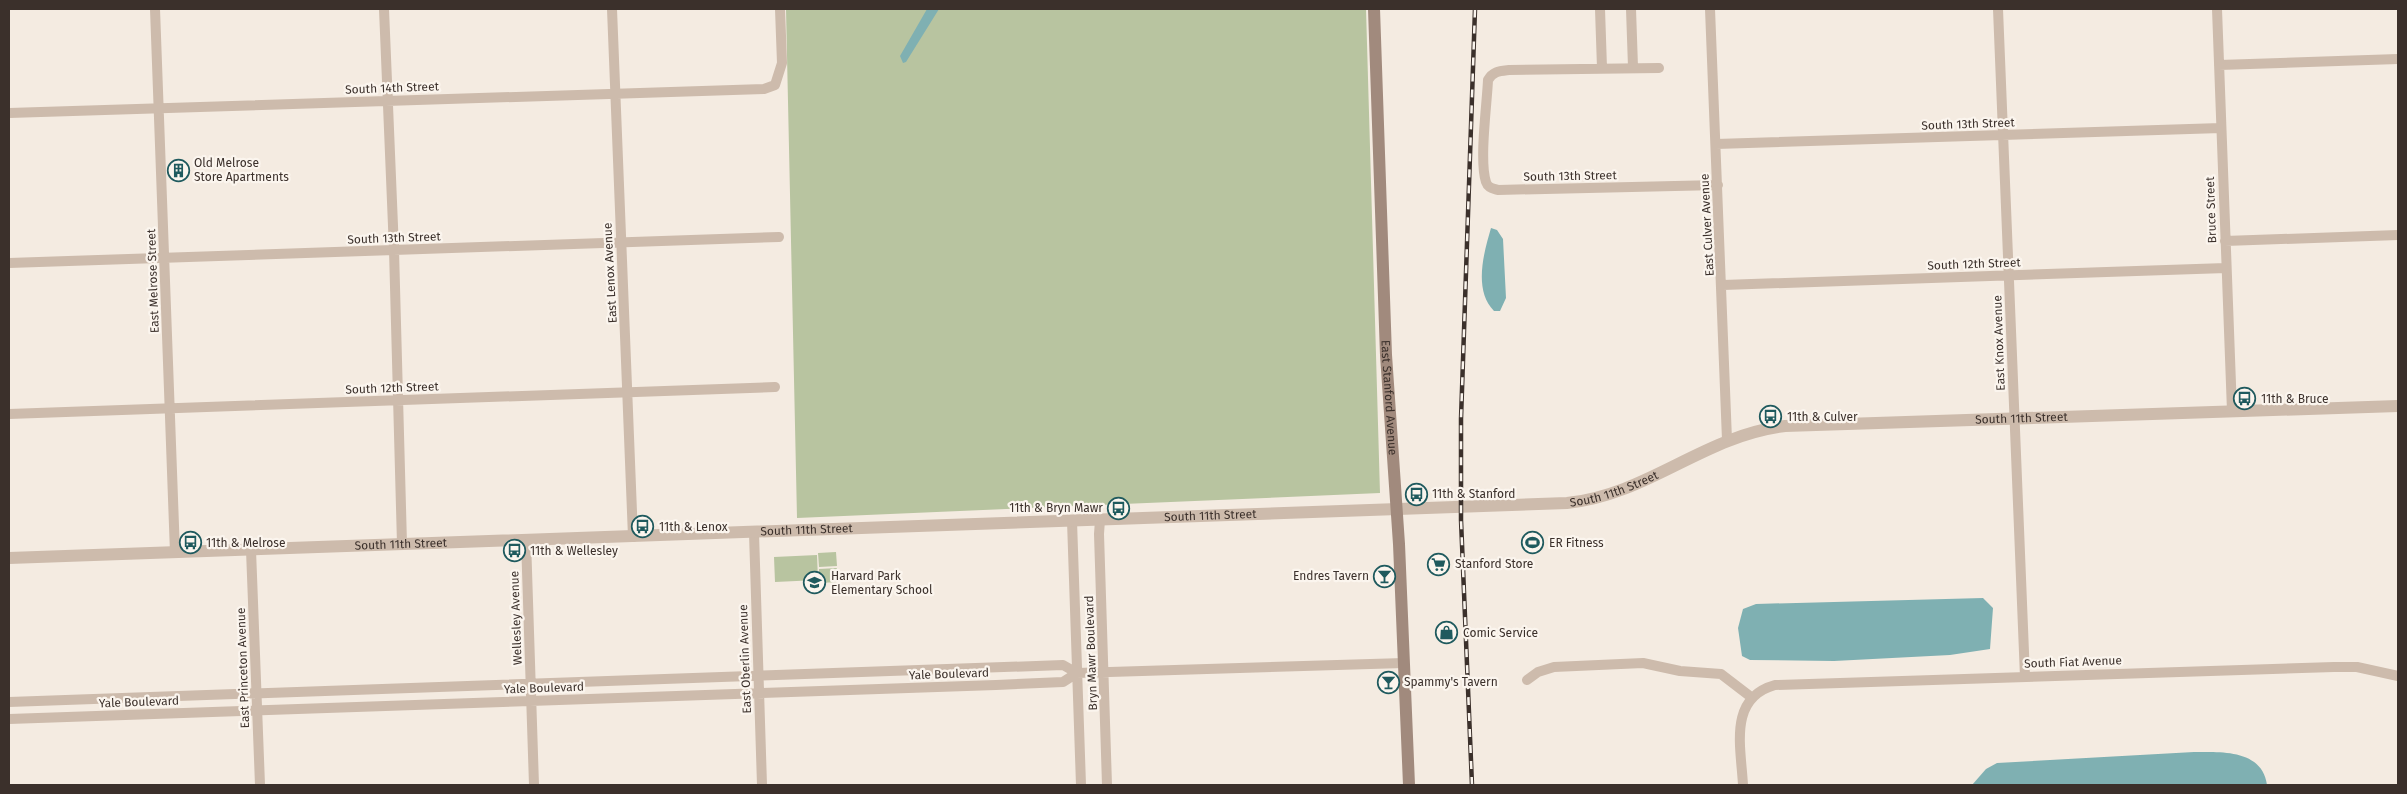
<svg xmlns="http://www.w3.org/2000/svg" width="2407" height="794" font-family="'Fira Sans',sans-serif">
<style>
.green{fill:#b8c4a0}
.water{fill:#7fb0b2}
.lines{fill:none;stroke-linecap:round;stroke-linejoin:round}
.minor{stroke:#cdbbac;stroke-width:10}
.tertiary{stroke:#cdbbac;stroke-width:12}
.secondary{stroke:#a18a7d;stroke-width:12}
.rail-casing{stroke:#3b302b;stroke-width:4.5}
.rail{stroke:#fbf5ee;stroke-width:2.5;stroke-dasharray:8;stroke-linecap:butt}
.labels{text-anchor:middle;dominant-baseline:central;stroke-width:4.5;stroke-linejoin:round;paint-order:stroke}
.street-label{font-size:12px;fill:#3b302b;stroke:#fbf5ee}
.poi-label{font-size:12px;fill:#3b302b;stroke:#fbf5ee;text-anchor:start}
</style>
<rect width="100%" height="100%" fill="#f4ebe1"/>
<path class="green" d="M786 9H1366L1380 493 797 518Z
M836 552 837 566 819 567 818 553Z
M817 555 818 580 775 582 774 557Z
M837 568 838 582 819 583V569Z"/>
<path class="water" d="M927 9H939L906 62 903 63 900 56Z
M1491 228 1497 230 1503 239 1506 298 1500 311H1494C1473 290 1484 252 1491 228Z
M1983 598 1993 608 1990 649 1950 655 1834 661 1750 660 1742 656 1738 628 1743 609 1756 604Z
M2194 752C2221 752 2262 749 2267 785H1972L1986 769 1997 763Z"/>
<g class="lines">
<path class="minor" d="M155 9 175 553
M384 9 394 250 402 544
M612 9 633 537
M1600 9 1602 68
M1631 9 1633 67
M1710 9 1727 440
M1998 9 2025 677
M2217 9 2232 411
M2219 65 2398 59
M1659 68 1509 70C1500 71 1493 71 1488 80 1487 104 1479 161 1486 182 1488 188 1492 188 1498 190L1718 185
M9 113 764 89 775 85 782 63 780 9
M1716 144 2221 128
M2225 241 2398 235
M9 263 779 237
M1723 285 2226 268
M9 414 775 387
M1100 520 1099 534 1107 785
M1072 521 1081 785
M754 533 762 785
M526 540 534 785
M251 550 260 785
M1527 680 1538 672 1554 667 1643 663 1680 671 1721 674 1751 697
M9 702 1063 665 1077 673
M9 719 996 685 1063 682 1077 673 1404 663
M1743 785C1741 747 1728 698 1775 685L2334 667H2357L2398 676"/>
<path class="tertiary" id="s1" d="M9 558 1567 503C1648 495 1703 436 1785 426L2398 406"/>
<path class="secondary" id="s2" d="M1374 9 1386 355 1399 544 1409 785"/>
<defs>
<path id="rail" d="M1472 785 1461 520V419L1475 9"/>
</defs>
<use href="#rail" class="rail-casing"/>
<use href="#rail" class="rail"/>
</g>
<defs>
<symbol id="building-ring" viewBox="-11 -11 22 22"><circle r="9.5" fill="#fbf5ee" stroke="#1f5a5e" stroke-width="1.5"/><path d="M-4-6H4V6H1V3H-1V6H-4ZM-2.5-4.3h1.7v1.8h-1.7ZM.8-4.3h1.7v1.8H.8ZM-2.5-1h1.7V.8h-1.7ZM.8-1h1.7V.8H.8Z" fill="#1f5a5e"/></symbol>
<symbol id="bus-ring" viewBox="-11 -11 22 22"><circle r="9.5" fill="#fbf5ee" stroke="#1f5a5e" stroke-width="1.5"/><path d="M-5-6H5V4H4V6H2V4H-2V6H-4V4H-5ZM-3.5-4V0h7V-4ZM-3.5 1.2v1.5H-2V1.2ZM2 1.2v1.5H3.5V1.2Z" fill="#1f5a5e"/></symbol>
<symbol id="stadium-ring" viewBox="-11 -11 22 22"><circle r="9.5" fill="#fbf5ee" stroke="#1f5a5e" stroke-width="1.5"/><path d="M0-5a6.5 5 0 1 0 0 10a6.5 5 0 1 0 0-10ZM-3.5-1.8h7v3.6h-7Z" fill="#1f5a5e"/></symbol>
<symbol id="supermarket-ring" viewBox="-11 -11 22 22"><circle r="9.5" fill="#fbf5ee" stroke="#1f5a5e" stroke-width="1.5"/><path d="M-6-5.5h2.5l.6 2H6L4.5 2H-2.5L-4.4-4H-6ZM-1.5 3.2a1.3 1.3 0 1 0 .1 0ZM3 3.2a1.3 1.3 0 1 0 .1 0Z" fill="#1f5a5e"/></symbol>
<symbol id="bar-ring" viewBox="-11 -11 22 22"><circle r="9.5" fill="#fbf5ee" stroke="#1f5a5e" stroke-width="1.5"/><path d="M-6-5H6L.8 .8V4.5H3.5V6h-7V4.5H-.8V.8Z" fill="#1f5a5e"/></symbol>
<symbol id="school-ring" viewBox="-11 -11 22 22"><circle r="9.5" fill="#fbf5ee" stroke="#1f5a5e" stroke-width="1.5"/><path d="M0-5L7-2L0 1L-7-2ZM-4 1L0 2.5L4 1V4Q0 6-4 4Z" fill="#1f5a5e"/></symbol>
<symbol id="shop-ring" viewBox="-11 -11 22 22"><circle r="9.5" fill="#fbf5ee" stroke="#1f5a5e" stroke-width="1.5"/><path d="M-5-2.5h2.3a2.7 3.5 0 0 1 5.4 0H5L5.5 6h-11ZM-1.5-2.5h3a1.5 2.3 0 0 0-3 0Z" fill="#1f5a5e"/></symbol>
</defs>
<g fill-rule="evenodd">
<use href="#building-ring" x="166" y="158" width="25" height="25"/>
<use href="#bus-ring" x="2232" y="386" width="25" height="25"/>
<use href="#bus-ring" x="1758" y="404" width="25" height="25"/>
<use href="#bus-ring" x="1404" y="482" width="25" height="25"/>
<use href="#bus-ring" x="1106" y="496" width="25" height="25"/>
<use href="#bus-ring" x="630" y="514" width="25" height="25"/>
<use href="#bus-ring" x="178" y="530" width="25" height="25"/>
<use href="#stadium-ring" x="1520" y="530" width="25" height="25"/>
<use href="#bus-ring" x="502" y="538" width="25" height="25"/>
<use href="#supermarket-ring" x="1426" y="552" width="25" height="25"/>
<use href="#bar-ring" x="1372" y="564" width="25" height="25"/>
<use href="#school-ring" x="802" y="570" width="25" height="25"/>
<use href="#shop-ring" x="1434" y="620" width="25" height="25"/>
<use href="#bar-ring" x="1376" y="670" width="25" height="25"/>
</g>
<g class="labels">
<g class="street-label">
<text transform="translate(392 88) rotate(-2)">South 14th Street</text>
<text transform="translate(1968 124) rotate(-2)">South 13th Street</text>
<text transform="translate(1570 176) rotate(-1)">South 13th Street</text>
<text transform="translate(2211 210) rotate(-92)">Bruce Street</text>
<text transform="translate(1707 225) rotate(-93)">East Culver Avenue</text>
<text transform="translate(394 238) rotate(-2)">South 13th Street</text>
<text transform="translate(1974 264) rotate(-2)">South 12th Street</text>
<text transform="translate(610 273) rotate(-93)">East Lenox Avenue</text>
<text transform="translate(153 281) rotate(-92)">East Melrose Street</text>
<text transform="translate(1999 343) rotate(-92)">East Knox Avenue</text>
<text transform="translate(392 388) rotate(-2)">South 12th Street</text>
<text stroke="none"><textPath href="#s2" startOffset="389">East Stanford Avenue</textPath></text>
<text stroke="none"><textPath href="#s1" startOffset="2028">South 11th Street</textPath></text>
<text stroke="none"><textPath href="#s1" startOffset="1608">South 11th Street</textPath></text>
<text stroke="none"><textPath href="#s1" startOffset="1202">South 11th Street</textPath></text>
<text stroke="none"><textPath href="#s1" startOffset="798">South 11th Street</textPath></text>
<text stroke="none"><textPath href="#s1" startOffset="392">South 11th Street</textPath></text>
<text transform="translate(516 618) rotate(-92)">Wellesley Avenue</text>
<text transform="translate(1091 653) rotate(-92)">Bryn Mawr Boulevard</text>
<text transform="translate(745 659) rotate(-92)">East Oberlin Avenue</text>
<text transform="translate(2073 662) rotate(-2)">South Fiat Avenue</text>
<text transform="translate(243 668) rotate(-92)">East Princeton Avenue</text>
<text transform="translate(949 674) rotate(-2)">Yale Boulevard</text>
<text transform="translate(544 688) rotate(-2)">Yale Boulevard</text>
<text transform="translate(139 702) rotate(-2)">Yale Boulevard</text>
</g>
<g class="poi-label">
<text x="194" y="163">Old Melrose<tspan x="194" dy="14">Store Apartments</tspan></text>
<text x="2261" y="399">11th &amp; Bruce</text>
<text x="1787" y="417">11th &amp; Culver</text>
<text x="1432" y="494">11th &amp; Stanford</text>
<text x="1103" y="508" text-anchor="end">11th &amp; Bryn Mawr</text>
<text x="659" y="527">11th &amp; Lenox</text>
<text x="206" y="543">11th &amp; Melrose</text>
<text x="1549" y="543">ER Fitness</text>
<text x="530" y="551">11th &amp; Wellesley</text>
<text x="1455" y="564">Stanford Store</text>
<text x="831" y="576">Harvard Park<tspan x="831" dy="14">Elementary School</tspan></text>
<text x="1369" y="576" text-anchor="end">Endres Tavern</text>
<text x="1463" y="633">Comic Service</text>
<text x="1404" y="682">Spammy's Tavern</text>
</g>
</g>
<rect width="2407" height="794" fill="none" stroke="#3b302b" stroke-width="20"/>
</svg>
